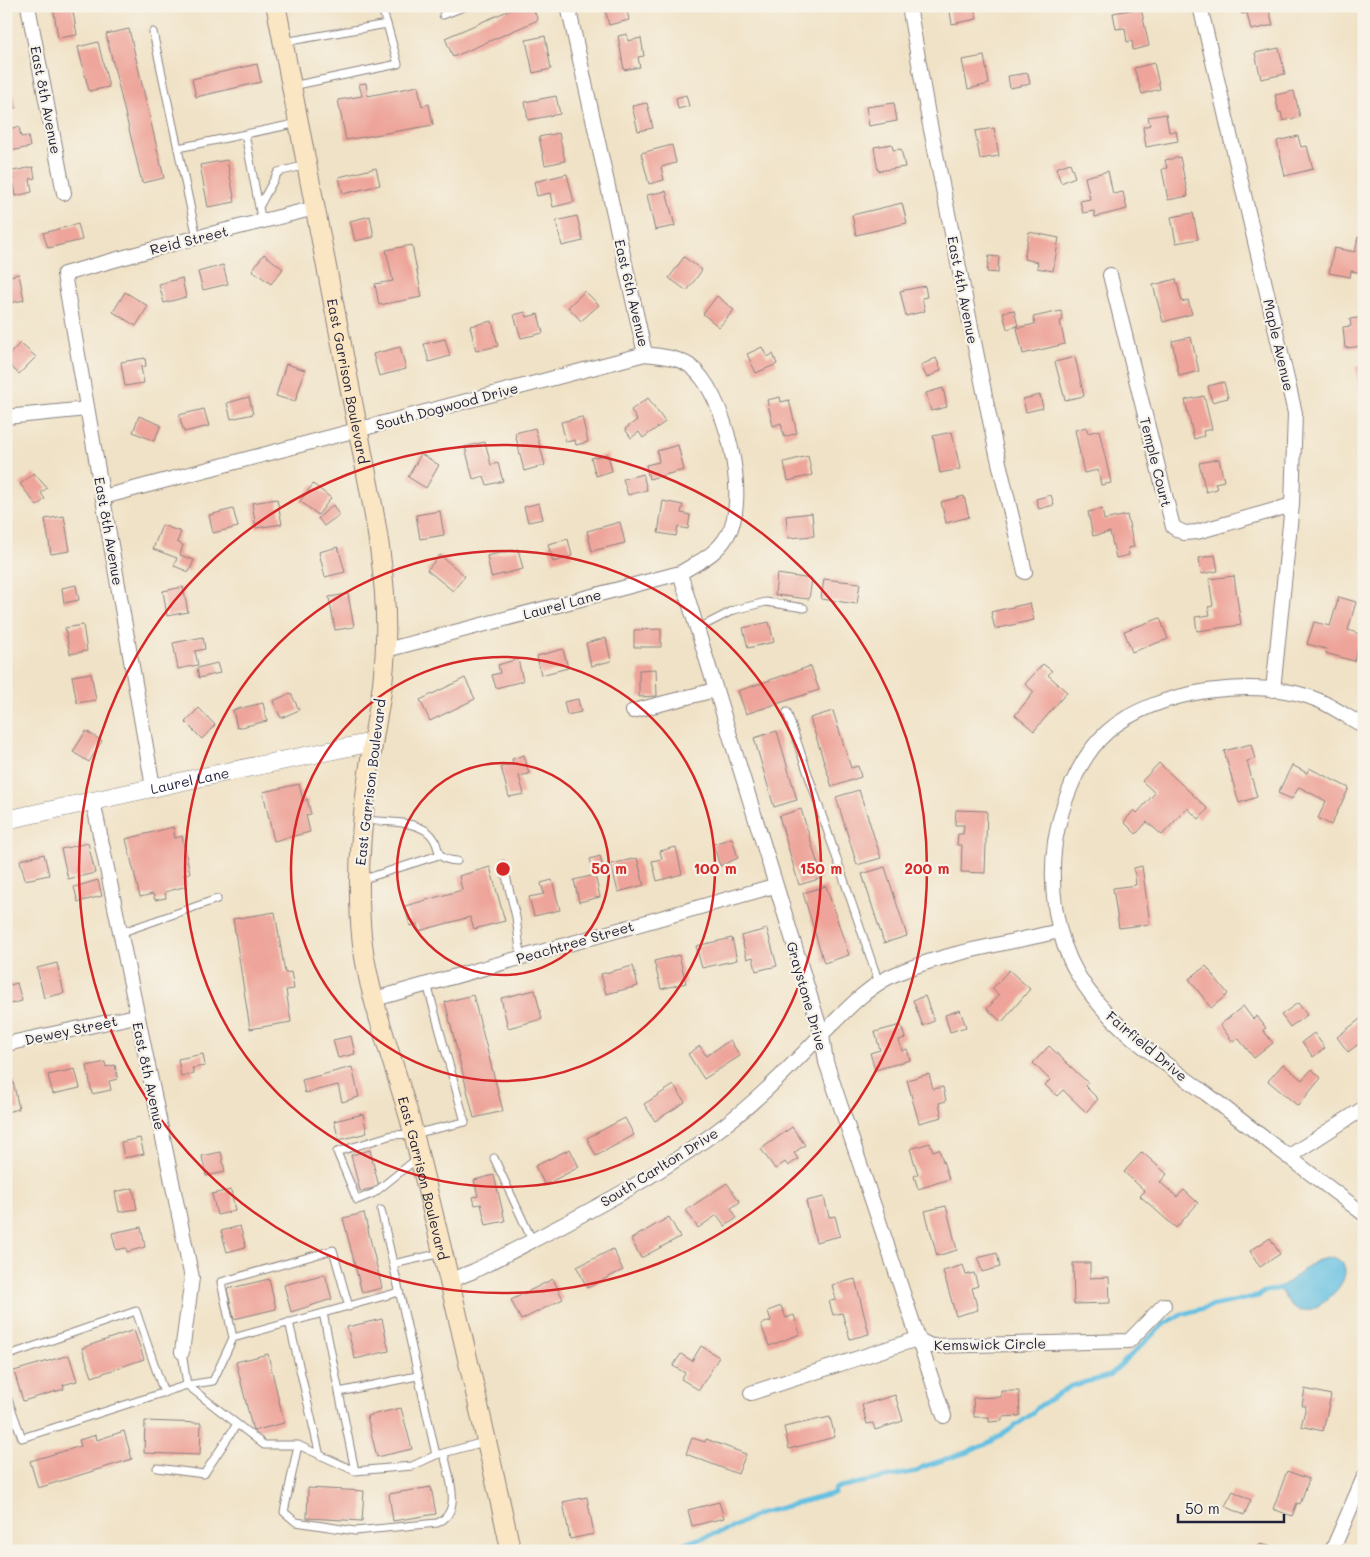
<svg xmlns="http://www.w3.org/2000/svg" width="1370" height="1557" font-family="Mali,sans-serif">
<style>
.water{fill:#64c0e2;stroke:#43718e}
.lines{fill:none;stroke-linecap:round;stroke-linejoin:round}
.stream{stroke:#64c0e2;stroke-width:4.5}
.building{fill:#eea49a}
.service-casing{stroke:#898280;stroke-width:9}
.minor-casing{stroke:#898280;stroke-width:16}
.tertiary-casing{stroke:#898280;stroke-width:19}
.secondary-casing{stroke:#898280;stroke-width:21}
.service{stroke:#fff;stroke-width:7}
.minor{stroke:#fff;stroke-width:14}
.tertiary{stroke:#fff;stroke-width:18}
.secondary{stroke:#fbe6c4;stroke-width:19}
.ring{fill:none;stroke:#d62828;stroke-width:2.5}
.labels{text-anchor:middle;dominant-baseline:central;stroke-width:4.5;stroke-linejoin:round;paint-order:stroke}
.street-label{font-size:14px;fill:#22223b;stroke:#f7f3e8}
.centre{fill:#d62828;stroke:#f7f3e8;stroke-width:2.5}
.ring-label{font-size:15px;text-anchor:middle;font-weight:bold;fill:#d62828;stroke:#f7f3e8;stroke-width:4.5;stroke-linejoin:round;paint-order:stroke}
</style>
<rect width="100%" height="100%" fill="#f7f3e8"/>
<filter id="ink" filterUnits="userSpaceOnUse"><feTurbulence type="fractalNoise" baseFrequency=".02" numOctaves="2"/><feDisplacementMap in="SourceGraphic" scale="10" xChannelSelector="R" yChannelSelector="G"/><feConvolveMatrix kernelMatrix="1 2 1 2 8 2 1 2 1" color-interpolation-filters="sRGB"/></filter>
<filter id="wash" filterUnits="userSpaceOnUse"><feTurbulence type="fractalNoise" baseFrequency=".0096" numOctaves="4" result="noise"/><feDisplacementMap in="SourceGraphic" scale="20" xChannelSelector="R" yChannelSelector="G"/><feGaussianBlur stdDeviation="1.12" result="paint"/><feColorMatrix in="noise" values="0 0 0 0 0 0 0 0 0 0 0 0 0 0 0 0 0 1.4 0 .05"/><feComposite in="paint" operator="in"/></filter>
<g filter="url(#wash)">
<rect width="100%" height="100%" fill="#f0e2c6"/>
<path class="water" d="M1332 1257C1370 1269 1315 1319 1297 1310 1290 1306 1284 1295 1279 1289L1315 1261Z"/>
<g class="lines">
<path class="stream" d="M661 1551 729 1529 758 1514 835 1493V1489L839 1487 918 1471 922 1467 971 1451 991 1442 1028 1417 1038 1407 1071 1386 1109 1376 1164 1324 1183 1314 1208 1307 1259 1296 1263 1292 1283 1288"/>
</g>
<g id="blocks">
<path class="building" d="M53 6H72L77 35 58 38Z
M519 6H532L538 20 453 57 445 38Z
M604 6H626L629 20 609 25Z
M949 6H974L977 19 952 24Z
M1240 6H1268L1273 25 1251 30 1247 13 1242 14Z
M1141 8 1149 46 1133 50 1132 41 1127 42 1125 28 1116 29 1113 13Z
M129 29 164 178 142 183 106 34Z
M627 34 628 41 641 38 644 56 638 57 640 67 624 70 618 36Z
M545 36 551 69 533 73 526 40Z
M98 42 109 87 89 91 78 47Z
M1279 48 1285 74 1261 79 1255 53Z
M984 56 989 84 968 89 962 60Z
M1154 63 1160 89 1142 94 1134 68Z
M257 64 261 82 196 97 192 79Z
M1028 73 1030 84 1010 88 1008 76Z
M10 83 16 108 6 110V84Z
M366 83 368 96 418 86 422 106 429 104 433 125 346 140 338 100 362 96 359 84Z
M1294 91 1300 117 1283 121 1281 112 1279 113 1275 95Z
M686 95 689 106 678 109 676 98Z
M556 96 560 114 528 120 525 102Z
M647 103 653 128 638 131 632 106Z
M894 103 897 121 869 126 866 107Z
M1166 114 1169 132 1176 131 1178 141 1146 147 1143 127 1150 125 1148 117Z
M19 127 21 137 28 136 30 147 6 152V129Z
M994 128 999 156 980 159 975 131Z
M559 133 565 161 545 165 539 137Z
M1298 136 1301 147 1307 146 1313 169 1285 176 1277 141Z
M892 144 893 150 901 149 905 167 878 171 874 147Z
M672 145 676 163 661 167 664 180 649 184 641 153Z
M1180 157 1188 196 1168 200 1162 169 1167 168 1165 160Z
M227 160 235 202 208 207 200 165Z
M1070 163 1075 177 1061 183 1056 168Z
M33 167 35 178 30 179 32 192 16 196 13 179 9 180 8 172Z
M376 168 380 185 343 194 339 177Z
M1108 171 1113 194 1123 192 1127 209 1095 217 1094 211 1083 213 1080 201 1090 199 1085 177Z
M567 174 574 202 553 207 550 193 537 196 534 182Z
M666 191 675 226 655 230 647 195Z
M902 203 907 223 856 235 852 215Z
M1193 213 1198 239 1176 243 1171 217Z
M370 216 374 237 355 241 350 221Z
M577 216 583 241 562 246 556 221Z
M78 224 82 240 48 248 43 233Z
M1029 232 1059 238 1053 271 1037 268 1038 262 1024 259Z
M1358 237 1364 238V273L1351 271 1350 277 1329 273 1334 248 1355 252Z
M412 245 422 297 379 305 375 284 393 281 386 250Z
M264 254 283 269 271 284 252 270Z
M989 256 999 257 998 273 987 272Z
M684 257 702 270 687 291 669 278Z
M223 265 228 284 203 290 198 272Z
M19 274 24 300 6 304V277Z
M182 278 186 297 164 303 159 284Z
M1176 279 1182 302 1188 300 1192 314 1163 322 1153 285Z
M925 286 927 297 922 298 925 311 906 316 900 291Z
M585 291 599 305 581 321 568 307Z
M125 292 148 306 136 326 113 312Z
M717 296 734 310 719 327 703 314Z
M1014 310 1018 326 1007 329 1003 312Z
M1061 311 1063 320 1060 321 1065 344 1023 354 1017 328 1035 324 1033 317Z
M525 312 527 317 538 314 543 333 521 338 514 315Z
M1364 317V346L1345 348 1343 327 1351 326 1350 319Z
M492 321 498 346 476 351 470 326Z
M1191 337 1199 371 1179 376 1172 341Z
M445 339 450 356 429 362 424 344Z
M20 343 36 357 19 374 6 362V358Z
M400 347 406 369 379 376 373 354Z
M762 347 767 357 773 354 777 364 756 373 747 354Z
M1075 357 1084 396 1065 400 1055 362Z
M145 358 146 366 141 367 144 383 125 386 121 362Z
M936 358 941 370 927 378 921 365Z
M286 364 305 370 295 402 276 396Z
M1364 364V400H1361L1355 366Z
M1224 382 1228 398 1212 402 1208 386Z
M943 388 947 407 931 411 926 393Z
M1040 395 1043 408 1026 412 1023 399Z
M1204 396 1212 429 1203 431 1204 436 1194 439 1185 400Z
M249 397 253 414 231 419 227 403Z
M780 397 781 402 789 400 797 433 784 437 781 423 773 426 767 400Z
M648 398 665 422 643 438 639 432 631 438 625 429 637 420 631 410Z
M204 409 209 426 184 432 179 415Z
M139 416 161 425 154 441 133 432Z
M582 417 588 442 576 445 575 440 566 442 561 422Z
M1086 427 1088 433 1099 430 1111 483 1101 485 1098 470 1084 473 1075 430Z
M535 428 545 465 524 471 515 433Z
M952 432 960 469 940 473 933 436Z
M485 442 491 465 498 463 503 481 487 485 484 476 473 479 465 447Z
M678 445 684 470 649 479 646 465 659 462 657 451Z
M421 454 439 465 426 488 408 477Z
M608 454 612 471 596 476 591 458Z
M808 456 812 475 788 481 784 462Z
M1219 459 1224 481 1215 483 1217 489 1206 492 1199 463Z
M34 473 47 488 41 493 45 499 37 506 20 484Z
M643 474 647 490 628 495 623 479Z
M313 484 331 498 318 515 300 501Z
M1051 495 1054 505 1039 509 1036 499Z
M964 496 969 517 946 523 941 502Z
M277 499 282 524 256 528 252 503Z
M663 501 683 505 681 513 690 515 688 529 678 527 676 536 658 533Z
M539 503 543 519 528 522 524 507Z
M333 505 339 515 324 526 318 518Z
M233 509 238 527 213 533 209 515Z
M1102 509 1104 520 1127 515 1134 547 1128 548 1129 555 1116 558 1110 532 1093 536 1088 512Z
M440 511 444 535 420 539 416 515Z
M812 513 814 536 788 538 786 516Z
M64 516 70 551 51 554 45 519Z
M620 522 625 543 592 551 587 531Z
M162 525 181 532 177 542 183 545 180 555 194 560 189 572 174 566 177 558 153 549Z
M568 539 572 556 553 562 548 544Z
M338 547 345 572 325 577 319 552Z
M518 549 523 569 491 577 487 556Z
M440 555 465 576 453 591 427 570Z
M1215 555 1218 571 1201 574 1199 558Z
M777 574 812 579 809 599 775 595Z
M1234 576 1241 625 1197 631 1195 617 1210 615 1208 607 1213 606 1209 579Z
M824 579 860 583 857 604 821 599Z
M76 585 79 600 64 603 62 588Z
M183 587 188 612 167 616 163 591Z
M348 594 354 627 335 630 329 597Z
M1339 597 1356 602 1348 630 1362 635 1354 661 1325 653 1326 649 1307 644 1314 622 1330 626Z
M1030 603 1034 620 995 629 991 612Z
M1160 618 1168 639 1132 652 1124 631Z
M769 622 774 642 748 648 743 628Z
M83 625 87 651 70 654 65 628Z
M661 629V647H634V630Z
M203 637 205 649 195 651 198 665 178 669 173 643Z
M606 638 611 661 591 666 586 643Z
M563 649 568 668 541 675 537 656Z
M518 659 523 681 496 688 492 675 500 673 498 665Z
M217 663 220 673 199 678 197 668Z
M1043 664 1052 671 1048 675 1067 692 1034 731 1015 715 1034 692 1025 684Z
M811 666 819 690 746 714 738 691Z
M656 669 657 696 639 697V670Z
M91 673 96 700 77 703 72 676Z
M465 678 475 699 430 721 420 700Z
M291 693 299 710 281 718 273 701Z
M578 699 581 712 567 715 564 702Z
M263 703 267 721 237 728 233 710Z
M199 708 215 725 202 739 185 722Z
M833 711 851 768 858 766 861 777 832 787 810 718Z
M86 731 102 741 89 762 73 752Z
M777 731 797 800 774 807 754 738Z
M1251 744 1255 759 1247 761 1257 797 1239 803 1224 751Z
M524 755 529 774 519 776 524 794 509 797 501 767 513 764 512 759Z
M1159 763 1208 809 1199 819 1187 808 1162 835 1147 822 1136 834 1124 822 1134 810 1137 813 1155 793 1142 781Z
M1292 765 1307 773 1309 768 1349 788 1331 825 1318 818 1326 801 1299 787 1292 799 1278 793Z
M299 784 303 801 307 799 311 814 306 815 310 832 274 841 263 792Z
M859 790 881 858 857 865 836 797Z
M801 809 822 878 799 885 779 816Z
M956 810 987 811 985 873 961 872 962 845H957L958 834H963L964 825H955Z
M173 827 175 838 182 836 190 873 184 874 187 886 165 892 166 898 155 900 153 894 140 897 126 839Z
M732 838 738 858 720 866 713 844Z
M88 843 95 873 68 879 61 849Z
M676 847 682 874 657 881 652 861 662 859 660 851Z
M44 854 49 875 25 880 20 860Z
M600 856 604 870 594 873 590 859Z
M637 858 644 885 618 892 611 864Z
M1142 866 1150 924 1119 928 1113 888 1136 885 1134 868Z
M490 867 505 921 474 929 470 917 419 931 417 924 410 926 405 906 462 890 459 876Z
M885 867 907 936 884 943 862 874Z
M595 875 600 897 579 902 574 880Z
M98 880 102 896 78 902 74 887Z
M552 880 560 910 534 916 529 897 544 894 541 883Z
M826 886 849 955 824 963 803 893Z
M275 912 285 973 291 972 294 989 286 990 291 1022 250 1029 233 919Z
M767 929 777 966 756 971 753 957 747 959 741 936Z
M732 938 737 960 702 968 696 946Z
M679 955 686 983 661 989 654 961Z
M57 963 64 993 44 998 37 968Z
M633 966 638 986 606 994 601 974Z
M1206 966 1228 994 1211 1008 1189 979Z
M1009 970 1030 989 1002 1022 987 1009 999 995 992 989Z
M6 979H9L10 985 17 983 22 1001 6 1005Z
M535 990 542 1019 508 1028 501 998Z
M473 995 503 1111 474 1118 445 1002Z
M925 996 934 1021 923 1026 913 1000Z
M1298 1003 1307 1015 1290 1027 1281 1015Z
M1243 1006 1253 1019 1257 1016 1266 1028 1263 1030 1273 1043 1254 1058 1238 1038 1233 1042 1220 1025Z
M960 1010 966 1027 950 1032 945 1015Z
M1364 1016V1040L1348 1052 1337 1037Z
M901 1025 905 1038 899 1040 902 1051 907 1049 910 1060 875 1070 870 1053 880 1050 875 1032Z
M1314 1033 1325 1048 1313 1057 1302 1042Z
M351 1036 355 1054 338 1058 333 1040Z
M730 1040 740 1056 704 1079 688 1054 700 1046 706 1056Z
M1049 1046 1088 1083 1085 1086 1098 1099 1086 1112 1063 1090 1057 1096 1045 1085 1050 1080 1033 1063Z
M203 1054 205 1066 192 1068 194 1074 181 1077 178 1059Z
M105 1062 106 1067 115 1065 118 1079 109 1081 111 1090 92 1094 87 1066Z
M1283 1064 1302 1080 1312 1069 1321 1078 1298 1106 1268 1081Z
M352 1067 359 1097 342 1102 338 1085 305 1093 302 1080Z
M75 1069 80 1088 53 1094 48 1075Z
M929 1074 933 1089 943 1087 946 1101 939 1103 942 1117 919 1123 907 1080Z
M13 1081 19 1109 6 1112V1082Z
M674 1085 685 1102 655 1121 644 1104Z
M363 1114 367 1133 339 1140 334 1121Z
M625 1118 634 1135 596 1156 587 1138Z
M792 1127 805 1145 794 1153 798 1159 788 1166 785 1162 775 1169 761 1149Z
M140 1138 144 1154 124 1158 121 1142Z
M930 1143 933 1151 939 1149 949 1179 918 1189 914 1176 918 1174 910 1149Z
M570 1149 579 1167 545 1185 535 1166Z
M370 1150 379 1187 360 1191 351 1155Z
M221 1152 225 1172 206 1176 202 1156Z
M1142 1152 1167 1174 1160 1182 1177 1197 1184 1190 1198 1203 1176 1228 1140 1196 1145 1191 1124 1172Z
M494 1175 505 1221 486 1225 481 1204 475 1205 473 1197 478 1196 474 1180Z
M727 1183 740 1202 731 1208 737 1218 725 1226 717 1215 698 1228 686 1210Z
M133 1188 137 1209 119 1212 115 1192Z
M231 1190 235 1211 217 1215 212 1194Z
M824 1197 829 1217 835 1216 840 1236 816 1242 806 1201Z
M946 1206 957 1250 937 1256 925 1211Z
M364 1213 382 1288 362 1293 343 1218Z
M669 1217 680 1237 641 1258 631 1239Z
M240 1226 246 1247 227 1252 221 1231Z
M141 1227 145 1247 127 1252 126 1248 116 1250 112 1233Z
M1270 1238 1280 1254 1260 1267 1250 1251Z
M613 1249 623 1270 587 1288 577 1267Z
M997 1253 1000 1267 982 1272 978 1258Z
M1073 1263H1090V1278L1109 1277 1110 1303 1074 1304Z
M963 1265 966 1275 974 1273 978 1286 972 1288 978 1310 956 1316 943 1271Z
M325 1274 332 1299 291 1312 284 1285Z
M269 1279 276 1309 234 1319 227 1289Z
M553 1279 563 1299 521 1320 511 1300Z
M855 1279 869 1334 850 1339 842 1313 833 1315 829 1301 836 1300 832 1285Z
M781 1306 786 1318 794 1315 800 1334 769 1346 761 1324 771 1321 768 1311Z
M382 1319 389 1351 355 1359 347 1327Z
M134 1330 144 1359 92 1377 82 1348Z
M701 1346 719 1357 699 1390 681 1379 685 1373 673 1366 681 1354 692 1361Z
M268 1354 284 1423 253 1431 236 1362Z
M69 1355 77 1381 63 1385 64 1389 23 1401 14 1371Z
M1305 1389 1331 1395 1323 1431 1301 1426 1306 1406 1302 1405Z
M1001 1391H1019L1020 1416 1002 1417V1421L989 1422V1417H974L973 1398 1001 1397Z
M895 1395 903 1421 875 1430 873 1423 867 1424 862 1405Z
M401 1408 412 1449 377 1457 367 1416Z
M830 1417 835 1437 789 1449 784 1427Z
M145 1421 201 1423 200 1455 144 1453Z
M124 1431 132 1459 38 1488 30 1461 81 1446 79 1440 96 1435 97 1440Z
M692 1438 705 1442 706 1439 746 1454 738 1474 686 1454Z
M1287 1471 1309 1479 1300 1504 1297 1503 1292 1516 1273 1509Z
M431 1487 436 1514 393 1521 389 1494Z
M308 1488 364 1491 362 1521 307 1518Z
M1233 1491 1251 1500 1244 1515 1225 1506Z
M587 1497 594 1534 570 1539 563 1502Z
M719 1502 724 1518 692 1526 688 1510Z
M1259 1544 1279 1548 1278 1551H1258Z"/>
</g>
</g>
<g filter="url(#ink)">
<use href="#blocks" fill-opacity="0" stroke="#898280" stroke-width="1"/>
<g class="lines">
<defs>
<path id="service" d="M381 6 387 24
M443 15 466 6
M153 32 197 238
M284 42 387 24 398 64 292 86
M245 134 259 207
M178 148 299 123
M262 222 259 207 278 172 307 165
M697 629 734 610 766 602 804 608
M787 712 879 983
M363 820C382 822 414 820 429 833 444 846 430 859 457 861
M503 864 516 917 521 958
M361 880 439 855
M120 933 217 899
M419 1157 374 1193 357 1200 337 1152 392 1135 413 1134 465 1122 427 984
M494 1158 532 1240
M381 1210 436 1455 484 1442
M393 1264 442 1253
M349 1307 333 1250 221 1282 233 1338 399 1292
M289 1322 320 1456
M182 1352 187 1385 264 1445H298L355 1471 323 1313
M6 1356 136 1311 164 1393
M339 1392 417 1376
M6 1394 22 1438 187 1385 213 1381 233 1338
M298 1445 284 1512 296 1522 355 1531 437 1523C464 1512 448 1475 444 1453
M157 1468 204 1474 237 1424
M355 1471 412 1466 436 1455"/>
<path id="minor" d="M28 6 64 193
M568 6 645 354
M909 6 928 115 996 450 1025 572
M1200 6 1295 413 1292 505 1273 690
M1110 275 1173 527 1184 533 1197 532 1292 505
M6 417 87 409
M103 497 645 354C659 356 678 357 690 366 725 391 751 499 727 536 716 555 698 562 680 573L386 650
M680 573 822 1035 826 1062 944 1416
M633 711 715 690
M1364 726C1349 718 1335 708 1320 701 1261 675 1155 689 1107 732 1078 758 1061 805 1055 842 1049 886 1055 936 1078 975 1108 1026 1161 1060 1208 1095 1260 1135 1312 1175 1364 1214
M153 787 64 274 179 242 315 208
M93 801 192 1278 182 1352
M375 999 774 886
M6 1044 136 1016
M1288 1157 1364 1108
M451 1280 474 1271C563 1224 656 1181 735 1117 766 1092 794 1063 822 1034 844 1013 863 990 891 976 940 953 1006 944 1059 931
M751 1393 917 1339 931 1346 1129 1341 1164 1305
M1332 1551 1364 1477"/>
<g id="tertiary">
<path id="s1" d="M6 820 193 779 373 742"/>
</g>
<g id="secondary">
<path id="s2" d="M276 6 372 502C383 561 390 619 383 679 381 700 376 721 373 742 363 808 355 874 362 940 369 1001 396 1067 412 1127 447 1268 480 1409 511 1551"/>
</g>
</defs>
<use href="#service" class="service-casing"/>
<use href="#minor" class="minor-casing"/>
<use href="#tertiary" class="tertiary-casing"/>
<use href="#secondary" class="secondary-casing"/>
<use href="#service" class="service"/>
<use href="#minor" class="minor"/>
<use href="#tertiary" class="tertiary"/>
<use href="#secondary" class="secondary"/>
</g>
</g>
<g class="ring">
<circle cx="503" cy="869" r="106"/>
<circle cx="503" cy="869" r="212"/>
<circle cx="503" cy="869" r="318"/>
<circle cx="503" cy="869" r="424"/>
</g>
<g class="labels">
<g class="street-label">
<text transform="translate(46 100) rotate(79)">East 8th Avenue</text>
<text transform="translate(189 240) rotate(-14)">Reid Street</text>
<text transform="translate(963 290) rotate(79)">East 4th Avenue</text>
<text transform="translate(632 293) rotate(77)">East 6th Avenue</text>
<text transform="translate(1279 345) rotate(77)">Maple Avenue</text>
<text stroke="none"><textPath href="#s2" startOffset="382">East Garrison Boulevard</textPath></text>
<text transform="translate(447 406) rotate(-15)">South Dogwood Drive</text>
<text transform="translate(1156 462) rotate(76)">Temple Court</text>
<text transform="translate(109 531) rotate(80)">East 8th Avenue</text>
<text transform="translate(562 604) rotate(-15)">Laurel Lane</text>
<text stroke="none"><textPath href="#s1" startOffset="188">Laurel Lane</textPath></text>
<text transform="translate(370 782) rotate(-83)">East Garrison Boulevard</text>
<text transform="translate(575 942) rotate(-16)">Peachtree Street</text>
<text transform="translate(807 996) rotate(74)">Graystone Drive</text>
<text transform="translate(71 1030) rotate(-12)">Dewey Street</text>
<text transform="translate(1147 1046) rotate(40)">Fairfield Drive</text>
<text transform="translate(149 1076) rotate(78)">East 8th Avenue</text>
<text transform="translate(659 1167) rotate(-32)">South Carlton Drive</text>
<text stroke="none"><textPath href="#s2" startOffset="1192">East Garrison Boulevard</textPath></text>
<text transform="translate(990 1344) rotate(-1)">Kemswick Circle</text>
</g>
</g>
<circle cx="503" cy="869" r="8" class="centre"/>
<g class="ring-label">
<text x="609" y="874">50 m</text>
<text x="715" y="874">100 m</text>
<text x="821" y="874">150 m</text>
<text x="927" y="874">200 m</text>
</g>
<rect width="1370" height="1557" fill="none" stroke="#f7f3e8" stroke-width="25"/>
<path d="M1178 1514v8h106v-8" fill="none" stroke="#22223b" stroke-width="2.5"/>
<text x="1185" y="1514" font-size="15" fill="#22223b" stroke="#f7f3e8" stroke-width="4" paint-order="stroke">50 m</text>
</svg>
